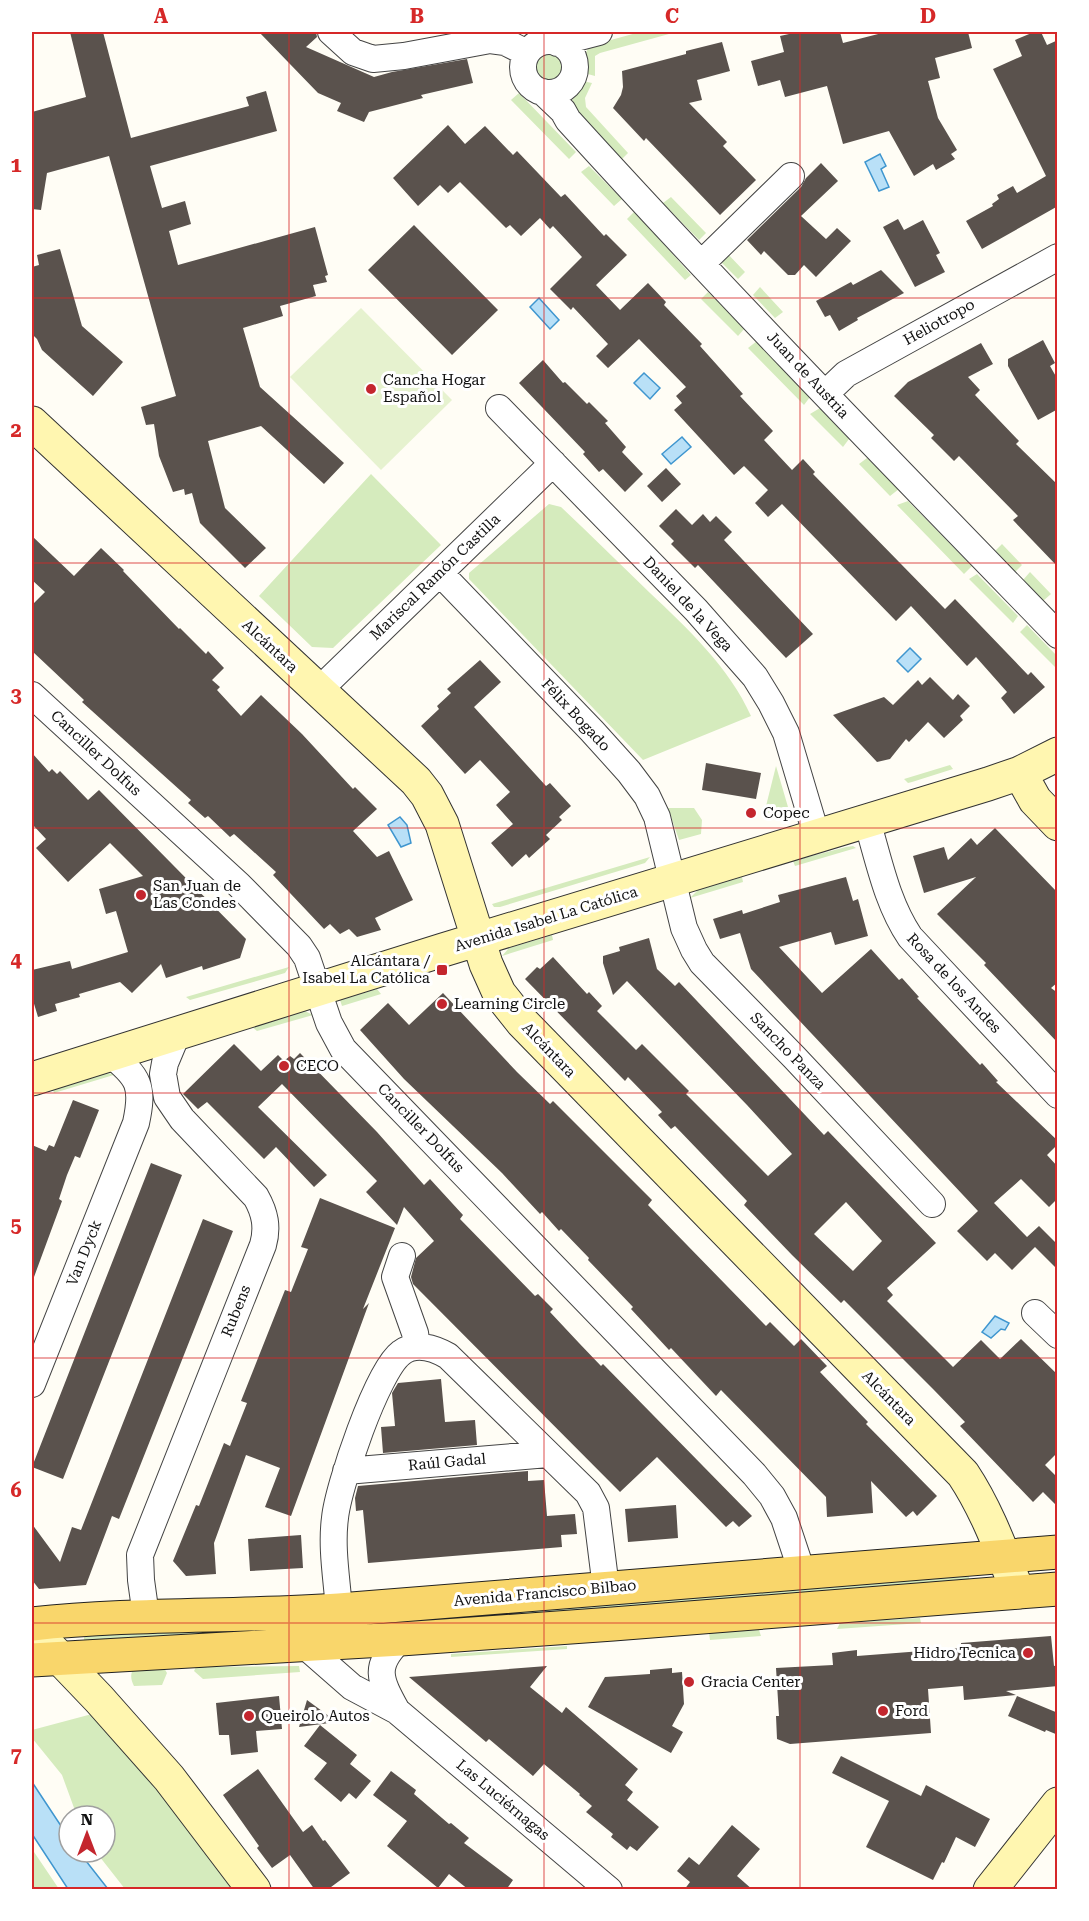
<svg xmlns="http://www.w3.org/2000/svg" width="1089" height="1921" font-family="'Roboto Serif',serif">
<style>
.green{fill:#d5ebbd}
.pitch{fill:#e6f2cf}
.water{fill:#b9e0f7;stroke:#3f96cf;stroke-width:1.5}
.building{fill:#5a524d;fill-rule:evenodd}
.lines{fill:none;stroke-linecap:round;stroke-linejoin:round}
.street-casing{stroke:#444;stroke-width:28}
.secondary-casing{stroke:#333;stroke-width:35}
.primary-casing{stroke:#222;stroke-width:35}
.street{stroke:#fff;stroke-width:26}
.secondary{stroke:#fff6b0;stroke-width:33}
.primary{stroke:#f9d66b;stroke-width:33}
.grid{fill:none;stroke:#d62828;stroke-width:1.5;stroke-opacity:0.55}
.poi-dot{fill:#c4262e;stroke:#fff;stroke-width:2}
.labels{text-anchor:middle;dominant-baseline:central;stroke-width:6;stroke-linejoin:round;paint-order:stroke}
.street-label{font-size:15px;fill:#111;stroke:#fff}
.poi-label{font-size:15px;fill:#111;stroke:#fff;text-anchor:start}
.neatline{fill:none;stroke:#d62828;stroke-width:2}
.grid-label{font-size:20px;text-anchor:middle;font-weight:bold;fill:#d62828}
</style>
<rect width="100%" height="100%" fill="#fffdf5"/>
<path class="green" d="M640 32H669V34L600 53 595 56V76L584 73V57L589 46Z
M534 67a14 14 0 1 1 28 0a14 14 0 1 1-28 0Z
M582 81 592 83 585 98 586 107 628 153 620 161 578 114C568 98 573 95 582 81Z
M519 93 576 152 569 159 511 100Z
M589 166 622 199 614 206 581 172Z
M671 197 706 233 699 240 663 203Z
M635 211 691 275 685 280 627 219Z
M725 251 745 272 738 279 717 258Z
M760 287 783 312 775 318 753 295Z
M708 292 745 328 738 336 701 299Z
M757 341 810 397 804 405 748 348Z
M820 408 849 439 843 447 810 414Z
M867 458 899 489 890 496 859 464Z
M371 474 441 545 333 648 312 647 259 596Z
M908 501 972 566 964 574 897 505Z
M549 504 561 507C591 535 620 564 650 593 688 629 729 667 751 716L643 760 469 579V573Z
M1002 544 1022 565 1015 572 995 551Z
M1030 572 1051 594 1043 601 1023 580Z
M977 574 1018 616 1013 623 969 579Z
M1027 625 1057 656V669L1020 632Z
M950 765 953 769 912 782 908 783 904 779Z
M776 766 788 807 764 814Z
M668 808H694L702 820 701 834 679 840Z
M853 846 856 848 795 866 793 861 846 847Z
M650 857 645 863 500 907H494L492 904Z
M742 877 743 882 690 898 698 890Z
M552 935 553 940 502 956 509 948Z
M289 967 285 973 190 1000 186 997Z
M377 989 381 994 342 1006 340 1000Z
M305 1011 313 1015 257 1031 251 1026Z
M104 1073 117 1074 54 1093 52 1087Z
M968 1575 970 1580 496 1618 84 1641V1636L295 1628Z
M920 1618 921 1623 837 1629 840 1623Z
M759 1630 761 1636 710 1640 709 1633Z
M567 1646V1649L451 1657V1654Z
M299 1666 300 1672 203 1679 194 1671 196 1667Z
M164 1668 167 1673 162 1685 134 1686C131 1680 130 1676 133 1669Z
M92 1714 126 1750 239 1889H125L96 1852H105V1816H77L62 1775 32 1738V1730Z
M32 1849 59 1889H32Z"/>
<path class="pitch" d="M361 308 452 400 381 470 290 377Z"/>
<path class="water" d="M880 154 886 166 881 169 889 187 879 191 865 162Z
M539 298 559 320 550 329 530 307Z
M644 373 660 388 650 399 634 383Z
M682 437 691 447 671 464 662 454Z
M910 648 921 659 908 672 897 661Z
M400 817 407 825 411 843 401 847 388 825Z
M995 1316 1009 1323 1005 1330 1001 1329 991 1338 982 1332Z
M32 1782 69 1838V1852H79L108 1889H68L32 1834Z"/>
<path class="building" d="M70 32H103L131 138 249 106 246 97 266 91 277 131 150 166 162 208 185 201 191 224 169 231 178 265 315 227 328 275 325 276 327 282 313 285 316 296 280 306 283 316 243 328 260 387 344 463 324 484 261 426 208 441 225 508 266 548 245 568 200 523 192 493 185 495 184 489 173 492 159 456 154 424 146 425 141 407 176 396 109 156 47 173 41 210 32 209V112L86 97Z
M259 32H316L317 37 306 47 374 77 392 72 467 59 473 83 421 95 423 98 369 112 364 122 337 111 341 103 318 93Z
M798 32H840L843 43 886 32H968L972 48 935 58 940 78 928 81 938 118 957 150 951 154 955 159 936 170 933 164 914 176 889 131 843 144 827 86 785 97 780 80 758 86 751 61 784 52 780 36Z
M1034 32H1041L1047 45 1058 40V206L982 249 966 221 993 206 992 204 999 199 997 195 1013 186 1017 193 1046 176 993 69 1022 56 1015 40Z
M722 42 730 71 697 80 702 100 689 103 727 142 723 146 756 180 720 215 646 138 644 141 613 108 621 95 623 87 622 71 686 54V51Z
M448 125 465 144 485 126 513 155 517 151 561 197 565 194 604 236 606 234 627 255 596 285 620 310 648 283 666 302 664 305 702 344 700 346 743 394 740 396 773 431 764 440 792 470 803 459 815 472 813 474 945 609 955 599 1028 675 1031 672 1045 687 1014 714 1001 698 1007 692 976 657 967 666 911 606 896 621 782 504 768 517 755 503 768 490 744 466 734 475 674 410 682 403 676 396 686 387 639 339 608 368 596 356 608 344 573 307 571 310 550 289 582 257 553 226 550 229 540 218 521 236 510 225 506 228 460 182 448 193 440 185 418 206 393 178Z
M821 163 838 181 801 216 826 239 837 228 851 241 816 277 804 265 795 275H788L764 251 761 255 747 240 801 187 806 178Z
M898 219 904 230 923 220 940 253 936 255 945 272 915 287 883 227Z
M414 225 498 310 452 355 368 270Z
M60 249 82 326 123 362 93 396 42 350 37 339 32 334V314L34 312 32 302V267L39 265 37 255Z
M881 270 904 293 857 318 858 320 839 331 830 315 825 317 816 301 851 282 853 285Z
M1043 340 1055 363 1050 366 1058 380V409L1038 420 1008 366V359Z
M981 343 993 364 968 377 980 390 975 395 1019 441 1016 444 1058 485V567L1013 520 1018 516 959 456 954 461 931 438 934 435 894 396 908 382Z
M543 360 563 383 565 382 587 404 589 402 608 421 605 423 626 447 622 452 643 474 625 492 603 469 599 472 583 454 585 452 519 383Z
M666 468 681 484 662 502 647 486Z
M676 509 692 525 703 514 710 522 716 516 732 532 724 540 813 634 786 658 698 565 695 568 671 544 674 541 659 526Z
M32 536 74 576 101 548 124 570 123 571 179 629 180 628 206 654 208 651 224 668 212 680 220 687 217 690 241 716 261 695 302 734 353 789 355 787 377 809 353 831 377 857 389 851 413 900 375 918 381 930 357 937 349 929 340 934 330 924 324 929 273 875 276 872 234 834 230 837 208 816 205 818 188 803 191 800 82 702 84 700 32 651V605L45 592 32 580Z
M480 660 501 682 474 707 546 786 550 783 571 806 559 817 562 820 546 835 550 839 529 858 526 854 512 867 491 843 513 824 496 805 510 792 480 760 465 774 421 726 439 709 437 706 451 693 447 689Z
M930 677 953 700 958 694 970 706 960 716 963 720 944 738 928 722 909 742 906 739 890 759 877 762 833 715 884 697 893 705 918 680 922 685Z
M32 753 49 772 52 769 57 774 60 771 88 800 99 790 246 939 240 958 203 970 202 966 166 978 161 964 132 993 120 982 79 994 80 997 55 1004 57 1011 38 1017 32 997V970L70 961 72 969 128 952 116 911 106 914 99 889 143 876 110 843 68 882 36 848 46 839 32 824Z
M706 763 761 773 756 799 702 790Z
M995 828 1058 893V982L1051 988 1058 993V1043L984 965 986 963 937 914 976 877 924 893 913 856 944 847 948 860 971 838 977 845Z
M846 877 853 901 858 899 868 936 835 945 831 932 779 947 822 993 871 949 899 980 902 978 919 997 917 998 980 1065 982 1063 998 1081 996 1082 1058 1141V1144L1047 1155 1058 1167V1198L1049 1207 1021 1179 994 1203 1027 1237 1039 1226 1058 1245V1270L1035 1247 1012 1270 995 1253 987 1261 957 1231 978 1211 751 969 740 933 720 939 713 919 742 910 743 914 780 902 778 895Z
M649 938 657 969 675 986 679 982 824 1135 828 1131 936 1243 887 1288 893 1295 887 1301 953 1367 981 1340 1000 1359 1021 1339 1058 1375V1452L1045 1465 1058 1478V1507L1043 1492 1033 1502 960 1426 965 1422 933 1389 844 1300 841 1303 792 1255 744 1205 747 1201 675 1126 671 1129 658 1115 662 1112 628 1077 625 1081 525 979 537 967 540 969 553 957 587 994 589 992 602 1006 597 1011 636 1050 642 1044 689 1091 686 1094 768 1176 792 1154 747 1105 627 981 613 995 603 963V956L620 951 619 947ZM846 1202 882 1241 853 1271 814 1234Z
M443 993 517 1072 550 1104 553 1101 652 1200 648 1205 766 1326 770 1322 794 1346 801 1339 827 1366 820 1372 868 1422 866 1424 937 1496 917 1516 913 1511 906 1517 871 1481 873 1513 827 1517 826 1497 721 1390 716 1396 671 1348 669 1350 631 1309 633 1307 588 1260 589 1258 561 1229 559 1231 542 1212 540 1214 502 1173 404 1079 360 1030 388 1003 409 1025Z
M234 1044 261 1071 278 1055 284 1061 290 1056 294 1059 300 1053 377 1132 424 1185 430 1179 463 1215 460 1219 535 1296 538 1294 553 1309 550 1312 579 1343 601 1366 603 1364 752 1516 739 1527 733 1521 726 1527 657 1457 620 1492 413 1284 411 1277 416 1258 434 1241 404 1207 397 1225 366 1192 377 1181 282 1084 258 1107 327 1175 314 1187 276 1147 264 1159 207 1102 198 1109 183 1094Z
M73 1100 99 1110 80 1158 75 1156 67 1175 59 1199 62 1201 34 1277 32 1276V1145L46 1151 49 1145 54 1147Z
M151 1163 182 1175 63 1479 32 1467Z
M320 1198 395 1228 363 1309 369 1303 291 1516 265 1507 280 1468 246 1455 214 1543 216 1574 186 1576 173 1561 196 1505 199 1506 224 1443 230 1446 247 1403 241 1401 285 1290 291 1292 308 1249 301 1247Z
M203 1219 233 1231 119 1519 112 1516 86 1585 39 1589 32 1580V1524L60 1562 72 1527 81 1530Z
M441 1379 445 1422 475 1420 477 1445 383 1453 381 1427 395 1426 392 1393 398 1383Z
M528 1471V1481L544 1480 547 1516 575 1514 577 1534 561 1535 562 1547 368 1563 363 1510 356 1511 355 1498 358 1486Z
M676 1505 678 1538 628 1542 625 1509Z
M301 1535 303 1568 250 1571 248 1539Z
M1051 1636 1054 1666 1058 1665V1686L1006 1691 1016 1695 964 1700 963 1686 928 1689 931 1733 790 1744 777 1739 776 1716H779L776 1668 833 1665 832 1653 857 1650V1656L961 1648V1643Z
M547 1666 530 1687 562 1713 566 1707 638 1769 625 1785 633 1792 627 1800 659 1827 637 1851 630 1846 627 1850 611 1837 613 1834 586 1812 592 1806 579 1795 580 1794 544 1764 533 1776 489 1739 486 1742 409 1677Z
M672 1668V1673L682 1672 684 1704 672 1726 683 1732 671 1753 588 1707 605 1677 650 1674V1670Z
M279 1696 282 1729 256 1731 258 1752 231 1755 229 1735H219L216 1703Z
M1017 1696 1058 1713V1735L1046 1730 1045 1732 1008 1716Z
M307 1700 337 1722 299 1727Z
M320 1725 357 1755 350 1764 371 1781 356 1799 349 1793 341 1802 314 1779 327 1763 304 1746Z
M841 1756 921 1796 926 1785 990 1819 975 1847 956 1837 944 1863 942 1862 933 1880 866 1847 889 1801 832 1773Z
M258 1769 303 1832 312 1825 323 1841 325 1840 350 1873 327 1890H315L290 1855 272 1868 257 1848 259 1846 223 1795Z
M391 1771 416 1790 414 1794 449 1824 451 1823 469 1838 464 1843 513 1880 506 1890H469L449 1874 438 1888 387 1846 407 1821 373 1795Z
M732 1825 760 1849 737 1876 753 1890H684L690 1882 677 1871 689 1857 699 1865Z"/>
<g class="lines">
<defs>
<path id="street" d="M331 32 353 52 373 59 404 56 490 40 505 42 527 53
M523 67a26 26 0 1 1 52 0a26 26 0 1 1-52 0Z
M557 43 599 32
M543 92 563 111 568 120C727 295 893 465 1058 635
M702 263 791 176
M825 394 846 374 1058 257
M499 408 696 610 755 677 771 703 786 733 817 837
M440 573 592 731 629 772 647 796 657 817 684 928 694 950 702 963 794 1057 932 1204
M318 691 553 463
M32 695 239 885 299 946 307 958 329 1023 343 1049 754 1474 772 1496 784 1518 802 1572
M867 821C879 861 887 903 910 937L1058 1095
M402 1256 395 1277 415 1333 417 1346
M1035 1313 1058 1335
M32 1384 136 1123C144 1086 139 1077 110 1054
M346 1471 548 1454
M339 1610C337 1580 331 1548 335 1518 338 1487 377 1371 401 1353 415 1342 434 1348 448 1356L588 1493 596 1508 606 1588
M146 1616 141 1580 140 1555 263 1245C268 1227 265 1213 256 1197L182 1119 167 1097 163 1074 165 1063 178 1032
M304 1645 352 1687 397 1711 609 1890
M397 1711C380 1680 372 1666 401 1639"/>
<path id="secondary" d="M32 423 416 781 427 795 442 824 486 964 499 993 522 1022 963 1474C987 1510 1002 1552 1018 1592
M1020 773 1035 800 1058 824
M32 1079 443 950 988 784 1020 773 1058 754
M32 1629 99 1699 169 1778 254 1890
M990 1890 1058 1804"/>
<path id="primary" d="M32 1624C134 1613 237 1617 339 1610L1058 1552
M32 1660 401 1639 613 1624 1058 1589"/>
</defs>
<use href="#street" class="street-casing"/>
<use href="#secondary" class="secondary-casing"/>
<use href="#primary" class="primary-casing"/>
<use href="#street" class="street"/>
<use href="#secondary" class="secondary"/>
<use href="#primary" class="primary"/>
</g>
<path class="grid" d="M289 32V1890M544 32V1890M800 32V1890M32 298H1058M32 563H1058M32 828H1058M32 1093H1058M32 1358H1058M32 1623H1058"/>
<g class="poi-dot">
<circle cx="371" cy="389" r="6"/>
<circle cx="751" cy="813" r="6"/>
<circle cx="141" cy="895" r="6"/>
<rect x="436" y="964" width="12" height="12" rx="3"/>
<circle cx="442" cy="1004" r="6"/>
<circle cx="284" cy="1066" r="6"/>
<circle cx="1028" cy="1653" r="6"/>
<circle cx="689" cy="1682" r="6"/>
<circle cx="883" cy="1711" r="6"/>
<circle cx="249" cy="1716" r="6"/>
</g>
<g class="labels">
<g class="street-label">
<text transform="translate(939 322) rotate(-29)">Heliotropo</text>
<text transform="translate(808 375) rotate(47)">Juan de Austria</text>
<text transform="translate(435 577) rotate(-44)">Mariscal Ramón Castilla</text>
<text transform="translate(688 604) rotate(47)">Daniel de la Vega</text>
<text transform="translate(270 646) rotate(43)">Alcántara</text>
<text transform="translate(576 715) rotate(47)">Félix Bogado</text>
<text transform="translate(96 753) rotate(43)">Canciller Dolfus</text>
<text transform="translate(546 919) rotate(-17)">Avenida Isabel La Católica</text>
<text transform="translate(954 983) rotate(47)">Rosa de los Andes</text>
<text transform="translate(549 1050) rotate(46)">Alcántara</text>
<text transform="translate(788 1051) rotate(46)">Sancho Panza</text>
<text transform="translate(421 1128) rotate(46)">Canciller Dolfus</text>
<text transform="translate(84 1253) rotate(-68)">Van Dyck</text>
<text transform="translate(236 1311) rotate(-68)">Rubens</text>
<text transform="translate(889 1398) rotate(46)">Alcántara</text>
<text transform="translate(447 1462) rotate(-5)">Raúl Gadal</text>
<text transform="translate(545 1593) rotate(-5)">Avenida Francisco Bilbao</text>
<text transform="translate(503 1800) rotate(40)">Las Luciérnagas</text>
</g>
<g class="poi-label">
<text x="383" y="380">Cancha Hogar<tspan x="383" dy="17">Español</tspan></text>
<text x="763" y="813">Copec</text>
<text x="153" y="886">San Juan de<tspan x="153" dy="17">Las Condes</tspan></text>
<text x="430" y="961" text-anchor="end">Alcántara /<tspan x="430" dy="17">Isabel La Católica</tspan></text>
<text x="454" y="1004">Learning Circle</text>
<text x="296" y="1066">CECO</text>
<text x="1016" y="1653" text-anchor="end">Hidro Tecnica</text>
<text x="701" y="1682">Gracia Center</text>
<text x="895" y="1711">Ford</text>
<text x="261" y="1716">Queirolo Autos</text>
</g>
</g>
<rect width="1089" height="1921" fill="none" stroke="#ffffff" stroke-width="66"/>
<g transform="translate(87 1834)"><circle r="28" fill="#ffffff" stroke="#a0a0a0" stroke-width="1.5"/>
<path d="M0-4.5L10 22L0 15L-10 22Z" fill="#c4262e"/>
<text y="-9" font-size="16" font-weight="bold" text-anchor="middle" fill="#111111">N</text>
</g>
<rect x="33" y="33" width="1023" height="1855" class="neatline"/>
<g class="grid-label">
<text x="161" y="23">A</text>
<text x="417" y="23">B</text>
<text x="672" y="23">C</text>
<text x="928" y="23">D</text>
<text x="16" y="172">1</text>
<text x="16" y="437">2</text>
<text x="16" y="702">3</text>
<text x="16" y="967">4</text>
<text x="16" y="1232">5</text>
<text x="16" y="1497">6</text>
<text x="16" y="1762">7</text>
</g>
</svg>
